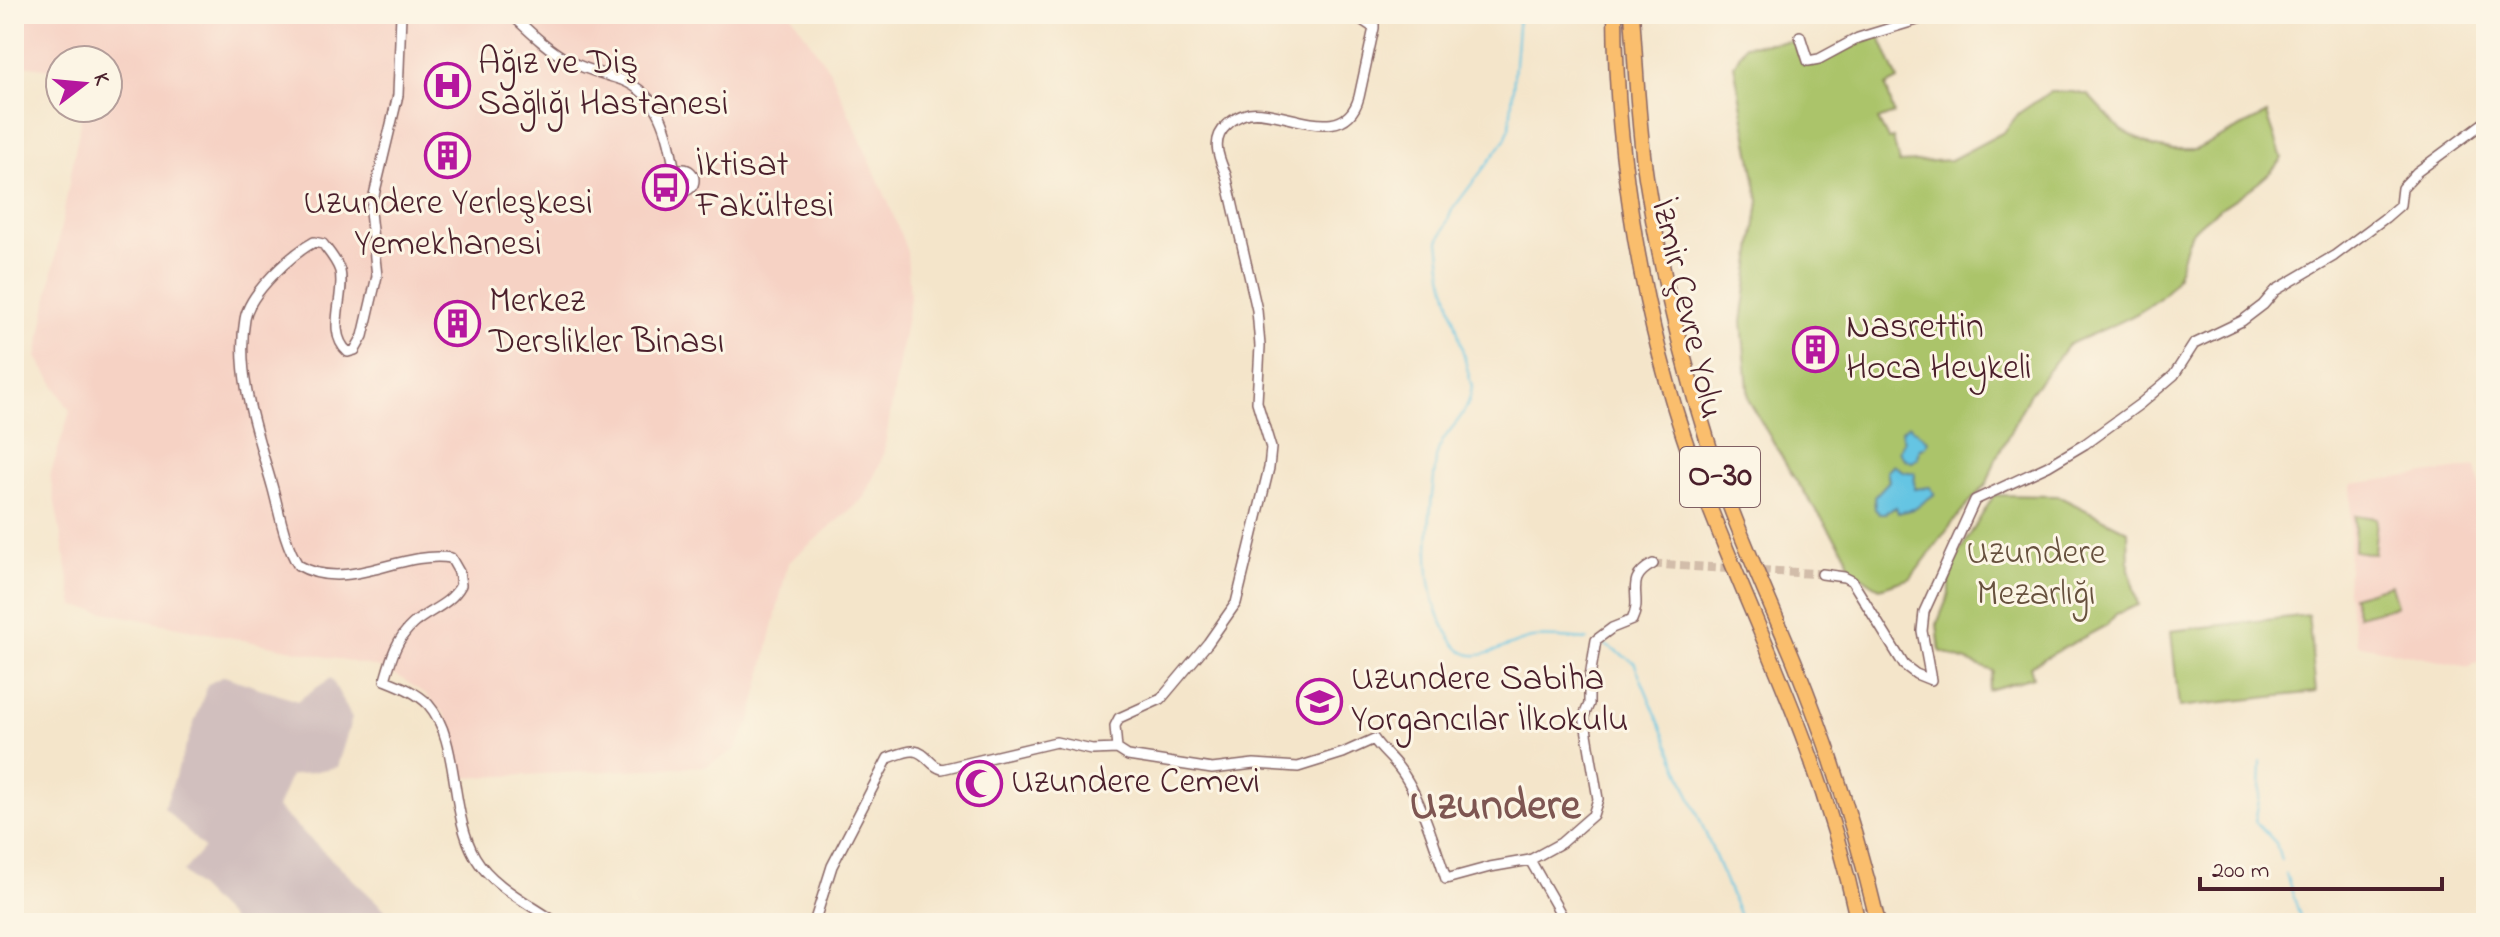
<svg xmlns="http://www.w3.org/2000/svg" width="2500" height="937" font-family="'Indie Flower',sans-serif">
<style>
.built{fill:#f6d2c4}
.industrial{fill:#d1bfbe}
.green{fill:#abc46a;stroke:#7a724a;stroke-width:2}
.water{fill:#65c5e3;stroke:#587287;stroke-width:2}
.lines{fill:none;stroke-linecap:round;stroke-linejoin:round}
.stream{stroke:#65c5e3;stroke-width:2}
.tertiary-tunnel{stroke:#d2bdaa;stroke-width:9;stroke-dasharray:9 4.5;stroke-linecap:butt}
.tertiary-casing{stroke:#866463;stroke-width:12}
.motorway-casing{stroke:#866463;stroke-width:17}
.tertiary{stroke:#fff;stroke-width:9}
.motorway{stroke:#fabe6d;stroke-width:14}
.labels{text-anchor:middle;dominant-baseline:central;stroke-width:6;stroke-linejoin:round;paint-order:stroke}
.shield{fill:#fcf5e5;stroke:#7f5f63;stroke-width:2}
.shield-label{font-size:34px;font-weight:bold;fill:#4a1f2b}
.poi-label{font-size:36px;fill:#4a1f2b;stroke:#fcf5e5;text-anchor:start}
.street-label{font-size:36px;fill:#4a1f2b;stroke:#fcf5e5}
.park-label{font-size:36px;fill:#67513e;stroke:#fcf5e5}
.district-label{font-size:44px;font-weight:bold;fill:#7e5652;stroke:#fcf5e5}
</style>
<rect width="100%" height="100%" fill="#fcf5e5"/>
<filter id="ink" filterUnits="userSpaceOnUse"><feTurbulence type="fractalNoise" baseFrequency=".0125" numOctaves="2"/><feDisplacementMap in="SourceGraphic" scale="16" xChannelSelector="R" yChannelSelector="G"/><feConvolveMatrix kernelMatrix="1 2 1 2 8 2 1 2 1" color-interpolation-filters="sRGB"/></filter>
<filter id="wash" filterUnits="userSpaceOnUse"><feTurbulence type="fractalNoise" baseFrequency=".006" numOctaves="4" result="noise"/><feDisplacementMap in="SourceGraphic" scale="32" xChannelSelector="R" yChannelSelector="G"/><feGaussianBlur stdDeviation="1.8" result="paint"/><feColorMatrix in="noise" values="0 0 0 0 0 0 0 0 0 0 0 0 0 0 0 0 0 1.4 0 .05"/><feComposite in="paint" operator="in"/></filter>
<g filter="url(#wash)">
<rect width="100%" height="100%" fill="#f4e5ca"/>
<path class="built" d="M14 14H791L830 71 889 204 907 252 910 298 883 456 865 497 788 563 751 720 735 750 707 766 461 778 453 739 445 715 426 695 401 678 377 667 74 606 50 476 70 411 37 357 83 108H108V60H60V70L14 64Z
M2476 467 2486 513V640L2481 662 2473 663 2469 667 2357 644 2347 591 2352 484Z
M1326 683 1339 706 1311 720 1301 696Z"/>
<path class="industrial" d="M224 676 297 701 331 678 352 718 337 767 290 776 277 808 399 923H234L183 872 204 848 164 808 208 684Z"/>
<path class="green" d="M1879 35 1898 80 1886 86 1894 114 1878 120 1888 139 1893 138 1899 163 1951 160 2004 132 2019 113 2050 92H2073L2088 95 2121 130 2154 147 2173 150H2195L2267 114 2282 158C2261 190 2217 204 2192 232 2183 243 2183 268 2173 283 2153 314 2100 329 2068 345L2029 395 1996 459 1987 483 1961 512 1911 578 1880 588C1867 582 1861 574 1850 569L1846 554 1793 476 1749 401 1742 322 1759 201 1734 65 1745 45 1794 41 1802 64 1812 65Z
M1994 495 2058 496 2128 531 2129 569 2138 605 2116 614 2107 625 2030 666 2033 677 1988 690 1993 671 1940 651 1937 624 1949 594V581L1955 560Z
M2355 515 2377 518 2374 554 2354 551Z
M2391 585 2397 606 2358 616 2352 596Z
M2308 615 2316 692 2179 707 2171 631Z"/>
<path class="water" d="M1909 425 1928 441 1926 446 1919 449 1918 458 1912 462 1905 459 1899 451 1904 441 1902 431Z
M1894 465 1903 471 1915 473 1914 489 1930 487 1935 494 1913 509 1898 513 1896 507 1885 513H1879L1875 509 1874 497 1889 481 1887 471Z"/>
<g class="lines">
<path class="stream" d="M1519 14 1510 126 1505 140 1452 210 1439 241 1443 275 1472 387C1467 423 1442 429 1436 458 1431 517 1415 584 1450 637 1455 646 1463 654 1473 655 1489 657 1514 641 1532 638 1549 636 1569 639 1587 640
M1605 645 1634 662 1743 923
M2261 762 2260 795 2255 821 2276 843 2281 860
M2286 874 2302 922"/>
</g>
</g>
<g filter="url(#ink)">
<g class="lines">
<path class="tertiary-tunnel" d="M1653 564 1822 574"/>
<defs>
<path id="tertiary" d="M401 14 398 95 370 212 377 276 363 336 355 350 348 352C325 332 346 296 340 271 337 261 329 252 323 244L314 242C292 254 249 293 245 319 235 376 258 435 273 489 280 515 284 542 298 565 347 594 399 550 451 558L459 572 461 585C450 605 429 610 413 624 396 639 391 659 385 680 400 686 416 692 428 704 460 740 449 812 475 857 492 886 530 904 557 923
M511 14C529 31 547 49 569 61 586 70 604 74 622 80 662 96 668 134 675 172
M1353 14 1374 28
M1940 14 1971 19 2000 14
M1800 36 1808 61 1819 59 1858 38 1937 14
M672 180a11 11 0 1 1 22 0a11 11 0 1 1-22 0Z
M1822 574 1844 577 1852 581 1904 665 1916 674 1931 680
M1931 680 1922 631 1924 612 1975 500 2048 466 2085 444 2140 404 2174 375 2194 344 2242 321 2263 305 2276 290 2334 256 2385 218 2400 205 2402 188 2417 172 2486 121
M1117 749 1115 726 1119 718 1161 699 1208 643 1236 603 1269 468 1271 448 1257 402 1260 346 1257 310 1226 175C1219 158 1210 140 1227 125 1233 119 1241 115 1249 113 1283 108 1345 150 1359 97L1374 28V14
M1530 860 1566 923
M814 923 832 866 888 758C895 756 907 750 914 751 926 752 931 767 942 769L1056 742 1092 750 1117 749 1128 756 1212 769 1254 764 1298 767 1343 753 1374 739C1381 750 1391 757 1399 768 1419 793 1436 848 1446 879L1490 867 1530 860 1561 843 1593 815 1598 799 1584 716 1589 704V683L1596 640 1612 628 1632 620C1644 596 1622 580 1653 564"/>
<path id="motorway" d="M1615 14C1616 162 1643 321 1692 461 1726 556 1770 648 1805 742 1827 801 1845 862 1858 923
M1632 14C1636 68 1638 124 1646 177 1660 269 1682 360 1710 449 1733 522 1766 592 1795 663 1829 747 1857 834 1878 923"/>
</defs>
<use href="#tertiary" class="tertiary-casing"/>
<use href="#motorway" class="motorway-casing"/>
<use href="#tertiary" class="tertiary"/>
<use href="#motorway" class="motorway"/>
</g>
</g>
<defs>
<symbol id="hospital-ring" viewBox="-11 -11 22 22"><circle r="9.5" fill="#fcf5e5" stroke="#b5179e" stroke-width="1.5"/><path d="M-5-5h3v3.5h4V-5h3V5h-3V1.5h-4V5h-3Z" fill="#b5179e"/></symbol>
<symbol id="building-ring" viewBox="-11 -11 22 22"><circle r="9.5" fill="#fcf5e5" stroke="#b5179e" stroke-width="1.5"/><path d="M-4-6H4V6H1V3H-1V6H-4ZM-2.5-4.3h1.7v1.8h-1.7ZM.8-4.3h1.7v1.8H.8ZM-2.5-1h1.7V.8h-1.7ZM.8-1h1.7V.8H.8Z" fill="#b5179e"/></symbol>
<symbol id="bus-ring" viewBox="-11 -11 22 22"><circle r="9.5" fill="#fcf5e5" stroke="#b5179e" stroke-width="1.5"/><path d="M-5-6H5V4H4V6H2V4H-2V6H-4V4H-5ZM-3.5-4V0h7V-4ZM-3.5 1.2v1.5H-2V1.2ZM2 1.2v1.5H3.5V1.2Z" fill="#b5179e"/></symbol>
<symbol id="school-ring" viewBox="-11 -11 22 22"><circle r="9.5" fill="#fcf5e5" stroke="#b5179e" stroke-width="1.5"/><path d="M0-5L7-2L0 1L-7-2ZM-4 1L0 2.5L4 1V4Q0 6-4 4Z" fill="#b5179e"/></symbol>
<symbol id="mosque-ring" viewBox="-11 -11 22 22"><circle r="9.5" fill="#fcf5e5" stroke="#b5179e" stroke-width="1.5"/><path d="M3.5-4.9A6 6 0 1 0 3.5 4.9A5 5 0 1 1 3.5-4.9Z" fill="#b5179e"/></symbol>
</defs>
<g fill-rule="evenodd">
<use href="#hospital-ring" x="422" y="60" width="51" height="51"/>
<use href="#building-ring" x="422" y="130" width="51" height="51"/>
<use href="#bus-ring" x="640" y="162" width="51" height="51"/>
<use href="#building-ring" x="432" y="298" width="51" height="51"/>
<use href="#building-ring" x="1790" y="324" width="51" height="51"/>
<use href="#school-ring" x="1294" y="676" width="51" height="51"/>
<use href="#mosque-ring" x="954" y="758" width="51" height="51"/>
</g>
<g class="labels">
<rect class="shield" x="1680" y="447" width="80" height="60" rx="6"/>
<g class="shield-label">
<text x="1720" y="477">O-30</text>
</g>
<g class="poi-label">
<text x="478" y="64">Ağız ve Diş<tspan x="478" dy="41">Sağlığı Hastanesi</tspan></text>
<text x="696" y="166">İktisat<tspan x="696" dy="41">Fakültesi</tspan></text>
<text x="448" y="204" text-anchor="middle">Uzundere Yerleşkesi<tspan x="448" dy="41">Yemekhanesi</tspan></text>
<text x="489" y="302">Merkez<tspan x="489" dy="41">Derslikler Binası</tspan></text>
<text x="1846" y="328">Nasrettin<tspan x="1846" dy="41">Hoca Heykeli</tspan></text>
<text x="1351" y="680">Uzundere Sabiha<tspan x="1351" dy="41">Yorgancılar İlkokulu</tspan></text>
<text x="1011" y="783">Uzundere Cemevi</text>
</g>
<g class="street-label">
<text transform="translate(1686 309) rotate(77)">İzmir Çevre Yolu</text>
</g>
<g class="park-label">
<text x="2036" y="554">Uzundere<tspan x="2036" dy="41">Mezarlığı</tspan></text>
</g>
<g class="district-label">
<text x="1495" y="807">Uzundere</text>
</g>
</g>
<rect width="2500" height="937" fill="none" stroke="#fcf5e5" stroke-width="48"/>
<g transform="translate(84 84) rotate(74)"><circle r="38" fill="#fcf5e5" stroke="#b59f9b" stroke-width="2"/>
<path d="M0-6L14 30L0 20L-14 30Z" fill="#b5179e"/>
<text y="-12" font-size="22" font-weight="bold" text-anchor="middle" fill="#4a1f2b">K</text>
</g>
<path d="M2200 877v12h242v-12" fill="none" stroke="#4a1f2b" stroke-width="4"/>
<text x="2212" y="877" font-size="24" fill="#4a1f2b" stroke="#fcf5e5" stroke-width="6" paint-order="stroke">200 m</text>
</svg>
